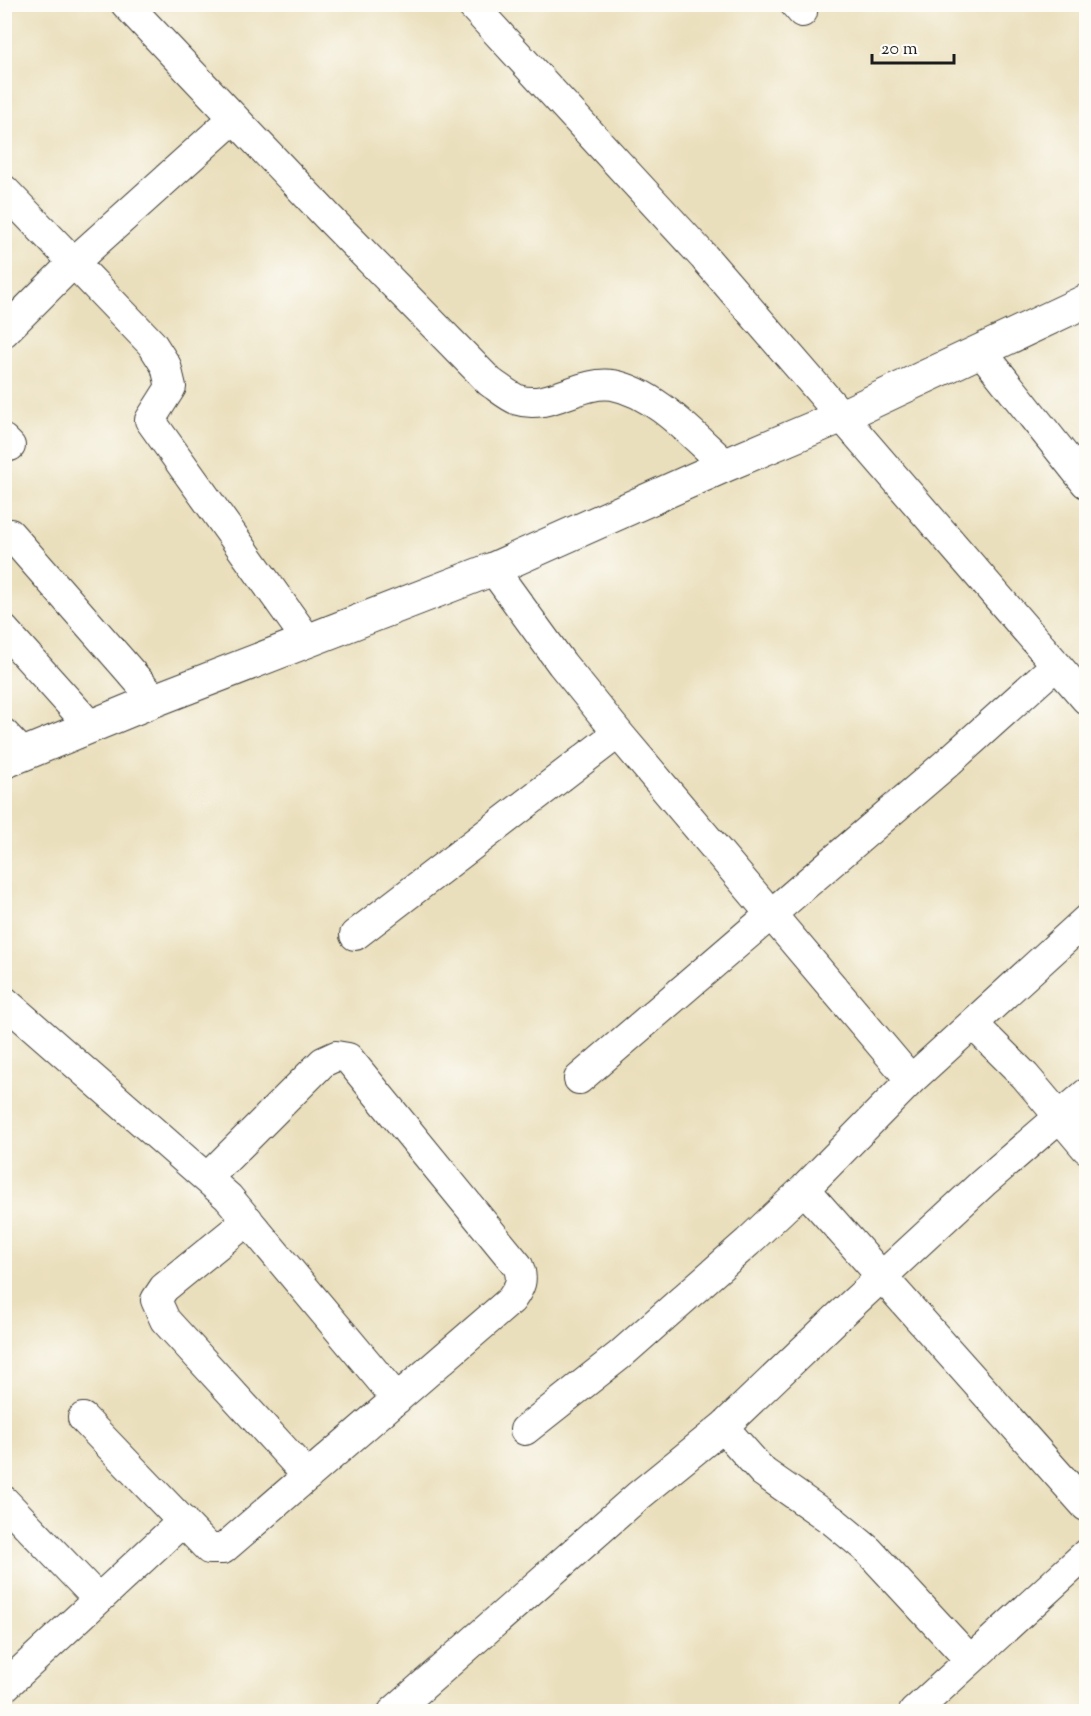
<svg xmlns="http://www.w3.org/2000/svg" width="1091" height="1716" font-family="'Sorts Mill Goudy',serif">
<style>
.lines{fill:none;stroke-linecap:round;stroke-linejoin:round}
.street-casing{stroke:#3b3934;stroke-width:32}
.secondary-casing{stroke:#3b3934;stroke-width:35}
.street{stroke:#fff;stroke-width:30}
.secondary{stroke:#fff;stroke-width:33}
</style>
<rect width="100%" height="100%" fill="#fdfcf7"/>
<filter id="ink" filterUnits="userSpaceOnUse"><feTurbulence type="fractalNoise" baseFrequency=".0167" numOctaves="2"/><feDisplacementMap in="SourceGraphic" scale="12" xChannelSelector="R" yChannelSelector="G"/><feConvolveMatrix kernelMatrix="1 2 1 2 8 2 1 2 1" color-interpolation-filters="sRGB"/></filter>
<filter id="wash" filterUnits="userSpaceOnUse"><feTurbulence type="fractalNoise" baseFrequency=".008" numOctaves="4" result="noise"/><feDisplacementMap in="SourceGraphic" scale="24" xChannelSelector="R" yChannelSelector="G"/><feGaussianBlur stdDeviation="1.35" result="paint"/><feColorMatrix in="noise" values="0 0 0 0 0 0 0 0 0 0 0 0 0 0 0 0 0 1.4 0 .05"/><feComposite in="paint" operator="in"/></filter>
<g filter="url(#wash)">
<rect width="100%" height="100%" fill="#eadfbc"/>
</g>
<g filter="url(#ink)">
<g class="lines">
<defs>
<path id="street" d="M126 4 328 217 490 382C499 388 508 396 518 400 549 410 581 380 613 385 656 393 694 437 726 465
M471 4 704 257 1086 699
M795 4 802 12
M4 190 152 344 166 366 171 387 150 420 308 641
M4 332 73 263 234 118
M981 351 1086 483
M4 440 10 446
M10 534 155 700
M493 569 562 664 618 733 911 1080
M4 630 91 727
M4 734 23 754
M355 935 618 733
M4 1001 228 1197 397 1399
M974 1025 1025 1076 1086 1148
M579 1079 946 764 1056 665
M804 1189 1086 1506
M248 1220 164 1288 156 1300 165 1320 308 1476
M83 1418 209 1549H223L511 1300C520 1287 524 1280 518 1266L348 1058 336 1056 323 1062 207 1178
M723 1427 763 1472 833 1521 868 1550 970 1660
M525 1430 620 1355 748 1242 804 1189 911 1080 1086 920
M4 1501 98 1599
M4 1687 183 1521
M393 1712 637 1497 723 1427 836 1319 983 1183 1086 1094
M914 1712 1086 1554"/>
<path id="secondary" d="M4 762 155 700 493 569 726 465 842 416 1086 301"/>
</defs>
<use href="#street" class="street-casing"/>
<use href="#secondary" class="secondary-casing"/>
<use href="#street" class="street"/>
<use href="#secondary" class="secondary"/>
</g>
</g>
<rect width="1091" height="1716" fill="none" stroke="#fdfcf7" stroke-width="24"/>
<path d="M872 54v9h82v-9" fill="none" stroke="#1c1c1c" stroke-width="3"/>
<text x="881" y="54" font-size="18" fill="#1c1c1c" stroke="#fdfcf7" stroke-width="4.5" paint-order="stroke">20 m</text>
</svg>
